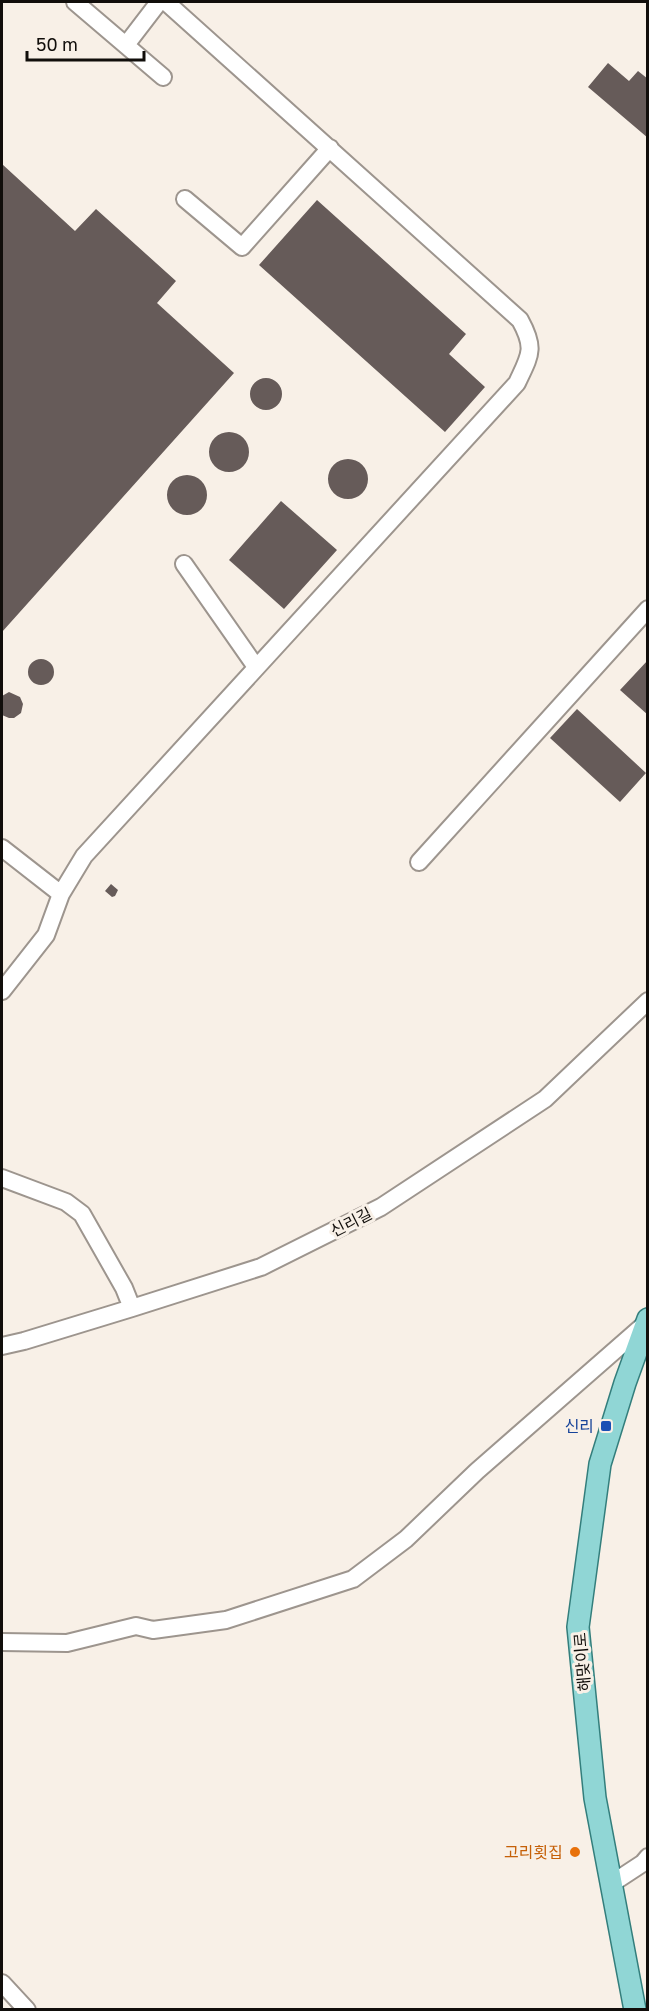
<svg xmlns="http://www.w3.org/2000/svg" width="649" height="2011" font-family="'Golos Text','Noto Sans KR',sans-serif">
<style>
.building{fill:#665b59}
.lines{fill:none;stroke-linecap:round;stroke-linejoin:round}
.minor-casing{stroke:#9d958e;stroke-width:20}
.major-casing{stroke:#337e7c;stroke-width:24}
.minor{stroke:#fff;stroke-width:16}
.major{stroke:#90d6d5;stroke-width:21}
.transit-dot{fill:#1a4fb4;stroke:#f8f0e7;stroke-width:2}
.food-dot{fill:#e8710a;stroke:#f8f0e7;stroke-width:2}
.labels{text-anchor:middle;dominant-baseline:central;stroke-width:6;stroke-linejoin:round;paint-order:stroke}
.street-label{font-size:16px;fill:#110e0b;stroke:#f8f0e7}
.transit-label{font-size:16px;fill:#164399;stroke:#f8f0e7;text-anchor:end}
.food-label{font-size:16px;fill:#c56008;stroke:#f8f0e7;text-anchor:end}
</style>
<rect width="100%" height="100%" fill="#f8f0e7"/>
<path class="building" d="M608 63 629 81 638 71 648 79V138L588 87Z
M2 164 75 231 96 209 176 281 157 303 234 373 2 632Z
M317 200 466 334 449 354 485 387 445 432 259 265Z
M250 394a16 16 0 1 1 32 0a16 16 0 1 1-32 0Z
M209 452a20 20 0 1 1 40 0a20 20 0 1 1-40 0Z
M328 479a20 20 0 1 1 40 0a20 20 0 1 1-40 0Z
M167 495a20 20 0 1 1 40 0a20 20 0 1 1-40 0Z
M281 501 337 550 284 609 229 560Z
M28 672a13 13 0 1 1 26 0a13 13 0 1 1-26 0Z
M648 660V715L620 690Z
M9 692 20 697 23 704 21 713 14 718H9L2 715V696Z
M577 709 646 773 620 802 550 738Z
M111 884 118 890 115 896 112 897 105 891Z"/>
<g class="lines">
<defs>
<path id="minor" d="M75 2 163 77
M126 45 159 2
M185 199 242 247 330 148
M184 564 256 667
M2 848 61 894
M419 862 648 609
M2 991 46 935 61 894 84 856 517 383C530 355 536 349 520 320L166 2
M2 1178 66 1202 82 1214 124 1288 132 1308
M2 1346 24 1341 132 1308 261 1267 381 1207 545 1099 648 1001
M2 1642 67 1643 136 1626 153 1630 226 1620 353 1579 406 1539 477 1471 645 1324
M611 1884 643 1863 648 1857
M2 1983 27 2010"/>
<path id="major" d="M635 2010 595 1798 578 1627 600 1464 625 1383 648 1319"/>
</defs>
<use href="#minor" class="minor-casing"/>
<use href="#major" class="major-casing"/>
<use href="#minor" class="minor"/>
<use href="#major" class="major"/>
</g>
<rect class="transit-dot" x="600" y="1420" width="12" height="12" rx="3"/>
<circle class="food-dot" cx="575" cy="1852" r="6"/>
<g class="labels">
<g class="street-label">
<text transform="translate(351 1222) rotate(-27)">신리길</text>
<text transform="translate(582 1662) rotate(-95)">해맞이로</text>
</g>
<g class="transit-label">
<text x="594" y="1426">신리</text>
</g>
<g class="food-label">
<text x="563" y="1852">고리횟집</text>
</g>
</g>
<rect width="649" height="2011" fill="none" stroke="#110e0b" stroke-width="6"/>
<path d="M27 51v9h117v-9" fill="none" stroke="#110e0b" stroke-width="3"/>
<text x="36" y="51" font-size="18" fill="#110e0b" stroke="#f8f0e7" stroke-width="4.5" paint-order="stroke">50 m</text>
</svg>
